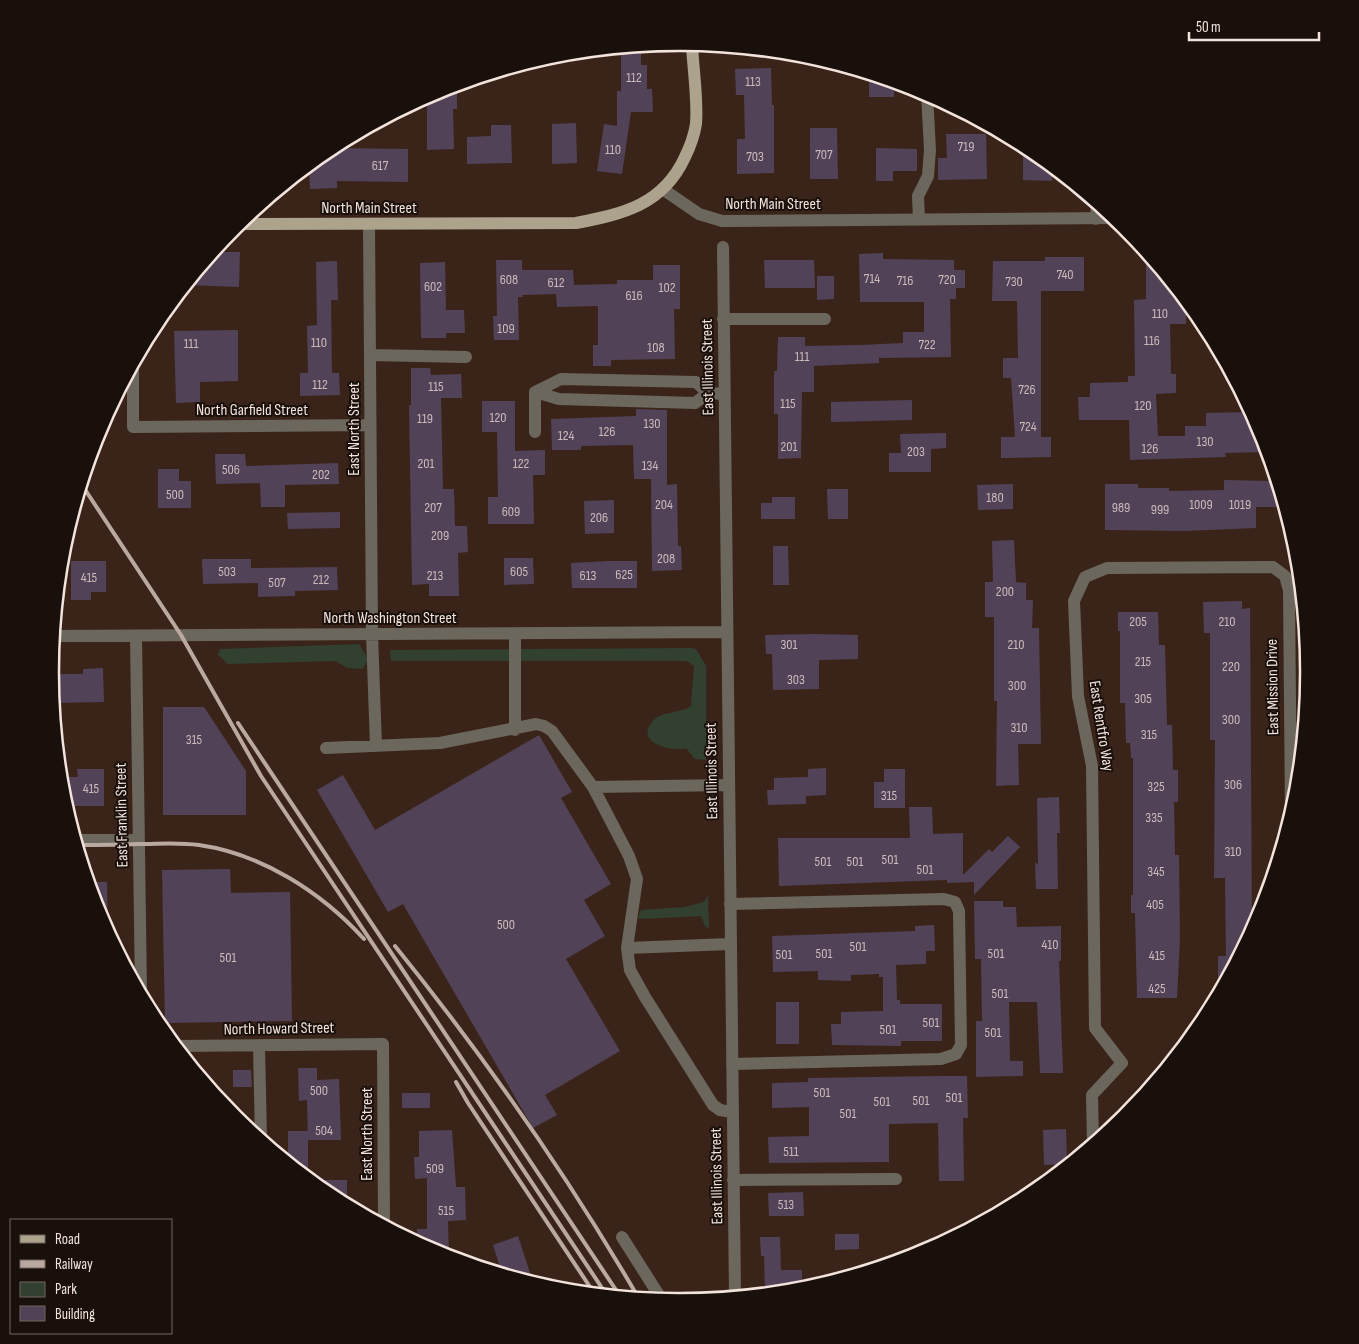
<svg xmlns="http://www.w3.org/2000/svg" width="1359" height="1344" font-family="'Sofia Sans Condensed',sans-serif">
<style>
.green{fill:#324030}
.building{fill:#524257}
.lines{fill:none;stroke-linecap:round;stroke-linejoin:round}
.minor{stroke:#6c675c;stroke-width:12}
.major{stroke:#ada38d;stroke-width:12}
.rail{stroke:#baa9a1;stroke-width:4}
.labels{text-anchor:middle;dominant-baseline:central;stroke-width:4;stroke-linejoin:round;paint-order:stroke}
.number-label{font-size:14px;fill:#cabbbb}
.street-label{font-size:16px;fill:#f2e3dc;stroke:#1a100b}
.rim{fill:none;stroke:#f2e3dc;stroke-width:2.5}
</style>
<rect width="100%" height="100%" fill="#3a2419"/>
<path class="green" d="M359 644 368 659 363 669 347 668 336 661 228 664 218 655 220 649Z
M691 648 696 649 706 666V760L695 759 686 748C672 752 633 743 653 721 663 710 681 714 691 706L694 666 687 661H391L390 650Z
M708 895 709 929 705 926 701 916 640 919 638 917 641 910 685 907 704 902Z"/>
<path class="building" d="M641 46V65H647V89H652L653 112H631L622 174 597 171 604 124 617 126V91H621V48Z
M771 68 772 105H774V173L737 174V139H745L744 95H736L735 69Z
M869 75 894 82V97H869Z
M447 88H457V109H453L454 149 427 150V96Z
M576 123 577 163 552 164V124Z
M491 125H511L512 163 467 164V137L491 136Z
M810 128H837L838 179H810Z
M946 134H986L987 179 938 180V158H947Z
M1023 145 1052 167V181L1023 180Z
M330 148 408 149V182L337 181V188L310 189 309 165Z
M876 148 917 149V171H893V181H876Z
M214 252H240L239 287 187 285Z
M1146 252 1186 301V324H1170L1171 374H1176V393L1156 394 1158 436H1185V426H1206V413L1251 412 1261 431 1267 452 1225 453 1226 457 1130 460 1129 420H1079L1078 397H1090V383L1128 382V376H1135L1134 300 1146 299Z
M883 253V259L954 260V270H965V288H956V299H950L951 357 879 358V363L814 366V392H802L801 458 778 459V414H774V371H777L778 337H805V346L860 345 903 343V332H924V302H860L859 254Z
M1045 257H1084V291H1041V437H1051V457L1001 458V437H1015L1011 378H1003V358H1018L1017 301H992L993 261H1045Z
M496 260H522V270H573L574 285 617 284V280H653V265H680V309H674L675 359 611 360V366H593V345H598V306L557 307 556 294 522 295 523 297H518L519 340H494L493 316H497Z
M764 260H814L815 288H765Z
M337 261 338 300H331L332 373H339L340 395 300 396V373H308L307 326 317 325 316 262Z
M445 262 446 310H464L465 333H446V338H421L420 263Z
M817 276H834V299L817 300Z
M238 330V381L200 382V402L176 403 174 331Z
M411 368H430L431 375 461 374 462 398H441L443 489H454L455 526H467L468 552 458 553 459 596H429V584L412 585 409 405H411Z
M912 400V420L831 422V402Z
M482 401H515V451L545 450V475H533L534 524H488V497H498L497 432H482Z
M636 409 667 410V485L677 484 678 546H681L682 570 652 571 651 479H634L633 445 581 446V450H552L551 419 636 416Z
M946 433V448L931 449V472H889V453H901L900 434Z
M215 454H245L246 466 338 463 339 484 285 485V507H261L260 483 216 484Z
M158 469H179V481H191V508H158Z
M1224 480 1276 481 1284 507H1256V528L1184 531 1105 530V484H1138V488H1169V491L1224 490Z
M1013 484V509L978 510 977 485Z
M827 489H848V519H828Z
M772 497H795V519H761V503H772Z
M614 500V533L585 534 584 501Z
M340 512V528L288 529 287 513Z
M1014 540 1016 582 1026 583V600H1033L1032 628H1039L1041 744H1018L1019 785 996 786 997 701H994V617H985V582H993L992 541Z
M773 546H788L789 585H773Z
M504 558H533L534 584 504 585Z
M202 559H251V568L337 567 338 590 295 591V596L258 597V583L203 584Z
M71 561H106V592H91V600H71Z
M610 561H637V588H572L571 563Z
M1242 601V609L1250 608 1252 929 1218 993V956H1226L1225 878H1214L1215 740H1210V633H1204L1203 602Z
M1118 612H1158L1159 645H1165L1167 725H1172L1173 770H1178V802H1174L1175 855H1179L1180 939 1177 998H1137L1135 913H1131V895H1133V758H1131L1130 743H1126L1125 703H1120V631H1118Z
M813 634 858 635V659L819 660V689L773 690 772 654H766L765 635Z
M103 668 104 702 53 703 50 674H83V669Z
M163 707H204L246 771V815H163Z
M539 735 572 792 561 798 611 884 584 900 605 936 566 959 620 1051 545 1095 557 1115 533 1128 403 904 388 912 317 790 343 775 375 830Z
M826 768V795L806 796V804L768 805 767 790H774V778L808 777V769Z
M77 769H104V806H66L60 777H78Z
M884 769H905V808H874V782H884Z
M1059 797 1060 833H1057L1058 889H1036L1035 862 1038 865 1037 798Z
M909 807H932L933 834 963 833V875L989 849 992 852 1008 836 1020 847 974 895V882L947 883V880L779 886 778 838H910Z
M230 869 231 893 290 892 292 1021 165 1023 162 870Z
M89 882H107L108 932 98 913Z
M974 901H1003V907H1016L1017 927 1061 926V961H1059L1063 1073H1040L1037 1002H1009L1010 1061H1023V1076L976 1077V1021H982L981 959H975Z
M934 925 935 951H926V964L896 965 897 1000H900V1004H942V1041H901V1046L832 1045 831 1024H841V1012L883 1011V977H879V974L851 975V981L818 980V971L773 972 772 936 915 931V926Z
M776 1002H799V1044H776Z
M298 1068H317V1080L339 1079 341 1140H308L307 1100 299 1101Z
M233 1070H251L252 1087H233Z
M941 1076H967L968 1118H963L964 1181H939L938 1123 889 1124V1162L769 1163 768 1137 809 1136V1107L772 1108V1083L808 1082V1078Z
M402 1093H430V1108H402Z
M1066 1129 1067 1164 1044 1165 1043 1130Z
M452 1130 456 1187H465L466 1220 448 1221 449 1257 417 1242V1229H427V1178L415 1179 414 1157H419V1131Z
M288 1131H308V1178L288 1161Z
M323 1180H347V1205L324 1190Z
M803 1192 804 1216H769L768 1193Z
M835 1234H859V1249L835 1250Z
M518 1236 533 1282 502 1273 493 1245Z
M760 1237H780L781 1270H802V1289L765 1293 764 1256H761Z"/>
<g class="lines">
<path class="minor" d="M664 190 699 214 722 221 1114 218
M1096 219 1097 204
M919 220 918 196 928 176 930 150 927 94
M369 224 372 634 376 746
M723 247 735 1296
M723 319H825
M370 355 466 357
M133 365V427L370 425
M708 393 696 382 561 379 535 392 559 399 695 403 708 393 724 394
M535 432V392
M54 636 727 632
M136 636 141 993
M515 730V633
M326 748 440 743 536 724 544 726 552 731 593 787
M729 785 593 787 629 856 637 879 627 948 630 970 645 997 713 1105 720 1110 732 1112
M76 840H139
M730 904 944 899 955 902 959 911 961 1045 956 1054 941 1059 732 1064
M627 948 730 944
M176 1046 383 1044 384 1224
M259 1046 261 1139
M1093 1143 1092 1095 1122 1063 1095 1028 1092 766 1078 696 1074 601 1085 577 1107 568 1273 567 1285 576 1289 590 1291 814
M733 1180 896 1179
M1038 1189V1185
M622 1237 662 1300"/>
<path class="major" d="M238 224 576 223C623 214 663 205 685 157 690 147 694 136 696 124 698 98 693 70 692 44"/>
<path class="rail" d="M82 485 181 635 261 776 606 1294
M238 723 620 1296
M77 845C97 845 118 845 138 844 158 844 178 842 199 845 262 854 321 892 364 939
M395 946C484 1056 567 1175 638 1297
M456 1082 468 1103 594 1293"/>
</g>
<g class="labels">
<g class="number-label">
<text x="634" y="77">112</text>
<text x="753" y="81">113</text>
<text x="966" y="146">719</text>
<text x="613" y="149">110</text>
<text x="824" y="154">707</text>
<text x="755" y="156">703</text>
<text x="380" y="165">617</text>
<text x="1065" y="274">740</text>
<text x="872" y="278">714</text>
<text x="509" y="279">608</text>
<text x="947" y="279">720</text>
<text x="905" y="280">716</text>
<text x="1014" y="281">730</text>
<text x="556" y="282">612</text>
<text x="433" y="286">602</text>
<text x="667" y="287">102</text>
<text x="634" y="295">616</text>
<text x="1160" y="313">110</text>
<text x="506" y="328">109</text>
<text x="1152" y="340">116</text>
<text x="319" y="342">110</text>
<text x="191" y="343">111</text>
<text x="927" y="344">722</text>
<text x="656" y="347">108</text>
<text x="802" y="356">111</text>
<text x="320" y="384">112</text>
<text x="436" y="386">115</text>
<text x="1027" y="389">726</text>
<text x="788" y="403">115</text>
<text x="1143" y="405">120</text>
<text x="498" y="417">120</text>
<text x="425" y="418">119</text>
<text x="652" y="423">130</text>
<text x="1028" y="426">724</text>
<text x="607" y="431">126</text>
<text x="566" y="435">124</text>
<text x="1205" y="441">130</text>
<text x="789" y="446">201</text>
<text x="1150" y="448">126</text>
<text x="916" y="451">203</text>
<text x="426" y="463">201</text>
<text x="521" y="463">122</text>
<text x="650" y="465">134</text>
<text x="231" y="469">506</text>
<text x="321" y="474">202</text>
<text x="175" y="494">500</text>
<text x="995" y="497">180</text>
<text x="664" y="504">204</text>
<text x="1201" y="504">1009</text>
<text x="1240" y="504">1019</text>
<text x="433" y="507">207</text>
<text x="1121" y="507">989</text>
<text x="1160" y="509">999</text>
<text x="511" y="511">609</text>
<text x="599" y="517">206</text>
<text x="440" y="535">209</text>
<text x="666" y="558">208</text>
<text x="227" y="571">503</text>
<text x="519" y="571">605</text>
<text x="624" y="574">625</text>
<text x="435" y="575">213</text>
<text x="588" y="575">613</text>
<text x="89" y="577">415</text>
<text x="321" y="579">212</text>
<text x="277" y="582">507</text>
<text x="1005" y="591">200</text>
<text x="1138" y="621">205</text>
<text x="1227" y="621">210</text>
<text x="789" y="644">301</text>
<text x="1016" y="644">210</text>
<text x="1143" y="661">215</text>
<text x="1231" y="666">220</text>
<text x="796" y="679">303</text>
<text x="1017" y="685">300</text>
<text x="1143" y="698">305</text>
<text x="1231" y="719">300</text>
<text x="1019" y="727">310</text>
<text x="1149" y="734">315</text>
<text x="194" y="739">315</text>
<text x="1233" y="784">306</text>
<text x="1156" y="786">325</text>
<text x="91" y="788">415</text>
<text x="889" y="795">315</text>
<text x="1154" y="817">335</text>
<text x="1233" y="851">310</text>
<text x="890" y="859">501</text>
<text x="823" y="861">501</text>
<text x="855" y="861">501</text>
<text x="925" y="869">501</text>
<text x="1156" y="871">345</text>
<text x="1155" y="904">405</text>
<text x="506" y="924">500</text>
<text x="1050" y="944">410</text>
<text x="858" y="946">501</text>
<text x="824" y="953">501</text>
<text x="996" y="953">501</text>
<text x="784" y="954">501</text>
<text x="1157" y="955">415</text>
<text x="228" y="957">501</text>
<text x="1157" y="988">425</text>
<text x="1000" y="993">501</text>
<text x="931" y="1022">501</text>
<text x="888" y="1029">501</text>
<text x="993" y="1032">501</text>
<text x="319" y="1090">500</text>
<text x="822" y="1092">501</text>
<text x="954" y="1097">501</text>
<text x="921" y="1100">501</text>
<text x="882" y="1101">501</text>
<text x="848" y="1113">501</text>
<text x="324" y="1130">504</text>
<text x="791" y="1151">511</text>
<text x="435" y="1168">509</text>
<text x="786" y="1204">513</text>
<text x="446" y="1210">515</text>
</g>
<g class="street-label">
<text x="773" y="204">North Main Street</text>
<text x="369" y="208">North Main Street</text>
<text transform="translate(708 367) rotate(-91)">East Illinois Street</text>
<text x="252" y="410">North Garfield Street</text>
<text transform="translate(354 429) rotate(-90)">East North Street</text>
<text x="390" y="618">North Washington Street</text>
<text transform="translate(1273 687) rotate(-91)">East Mission Drive</text>
<text transform="translate(1101 726) rotate(81)">East Rentfro Way</text>
<text transform="translate(712 771) rotate(-91)">East Illinois Street</text>
<text transform="translate(122 815) rotate(-91)">East Franklin Street</text>
<text transform="translate(279 1029) rotate(-1)">North Howard Street</text>
<text transform="translate(367 1134) rotate(-90)">East North Street</text>
<text transform="translate(717 1176) rotate(-91)">East Illinois Street</text>
</g>
</g>
<path d="M0 0H1359V1344H0ZM679 51H680A620 620 0 0 1 1300 671V673A620 620 0 0 1 680 1293H679A620 620 0 0 1 59 673V671A620 620 0 0 1 679 51Z" fill="#1a100b" fill-rule="evenodd"/>
<path class="rim" d="M679 51H680A620 620 0 0 1 1300 671V673A620 620 0 0 1 680 1293H679A620 620 0 0 1 59 673V671A620 620 0 0 1 679 51Z"/>
<rect x="10" y="1219" width="162" height="115" fill="#1a100b" stroke="#70645f"/>
<rect x="20" y="1235" width="25" height="8" fill="#ada38d" stroke="#70645f"/>
<text x="55" y="1244" font-size="15" fill="#f2e3dc">Road</text>
<rect x="20" y="1260" width="25" height="8" fill="#baa9a1" stroke="#70645f"/>
<text x="55" y="1269" font-size="15" fill="#f2e3dc">Railway</text>
<rect x="20" y="1282" width="25" height="15" fill="#324030" stroke="#70645f"/>
<text x="55" y="1294" font-size="15" fill="#f2e3dc">Park</text>
<rect x="20" y="1306" width="25" height="15" fill="#524257" stroke="#70645f"/>
<text x="55" y="1319" font-size="15" fill="#f2e3dc">Building</text>
<path d="M1189 32v8h130v-8" fill="none" stroke="#f2e3dc" stroke-width="2.5"/>
<text x="1196" y="32" font-size="15" fill="#f2e3dc" stroke="#1a100b" stroke-width="4" paint-order="stroke">50 m</text>
</svg>
